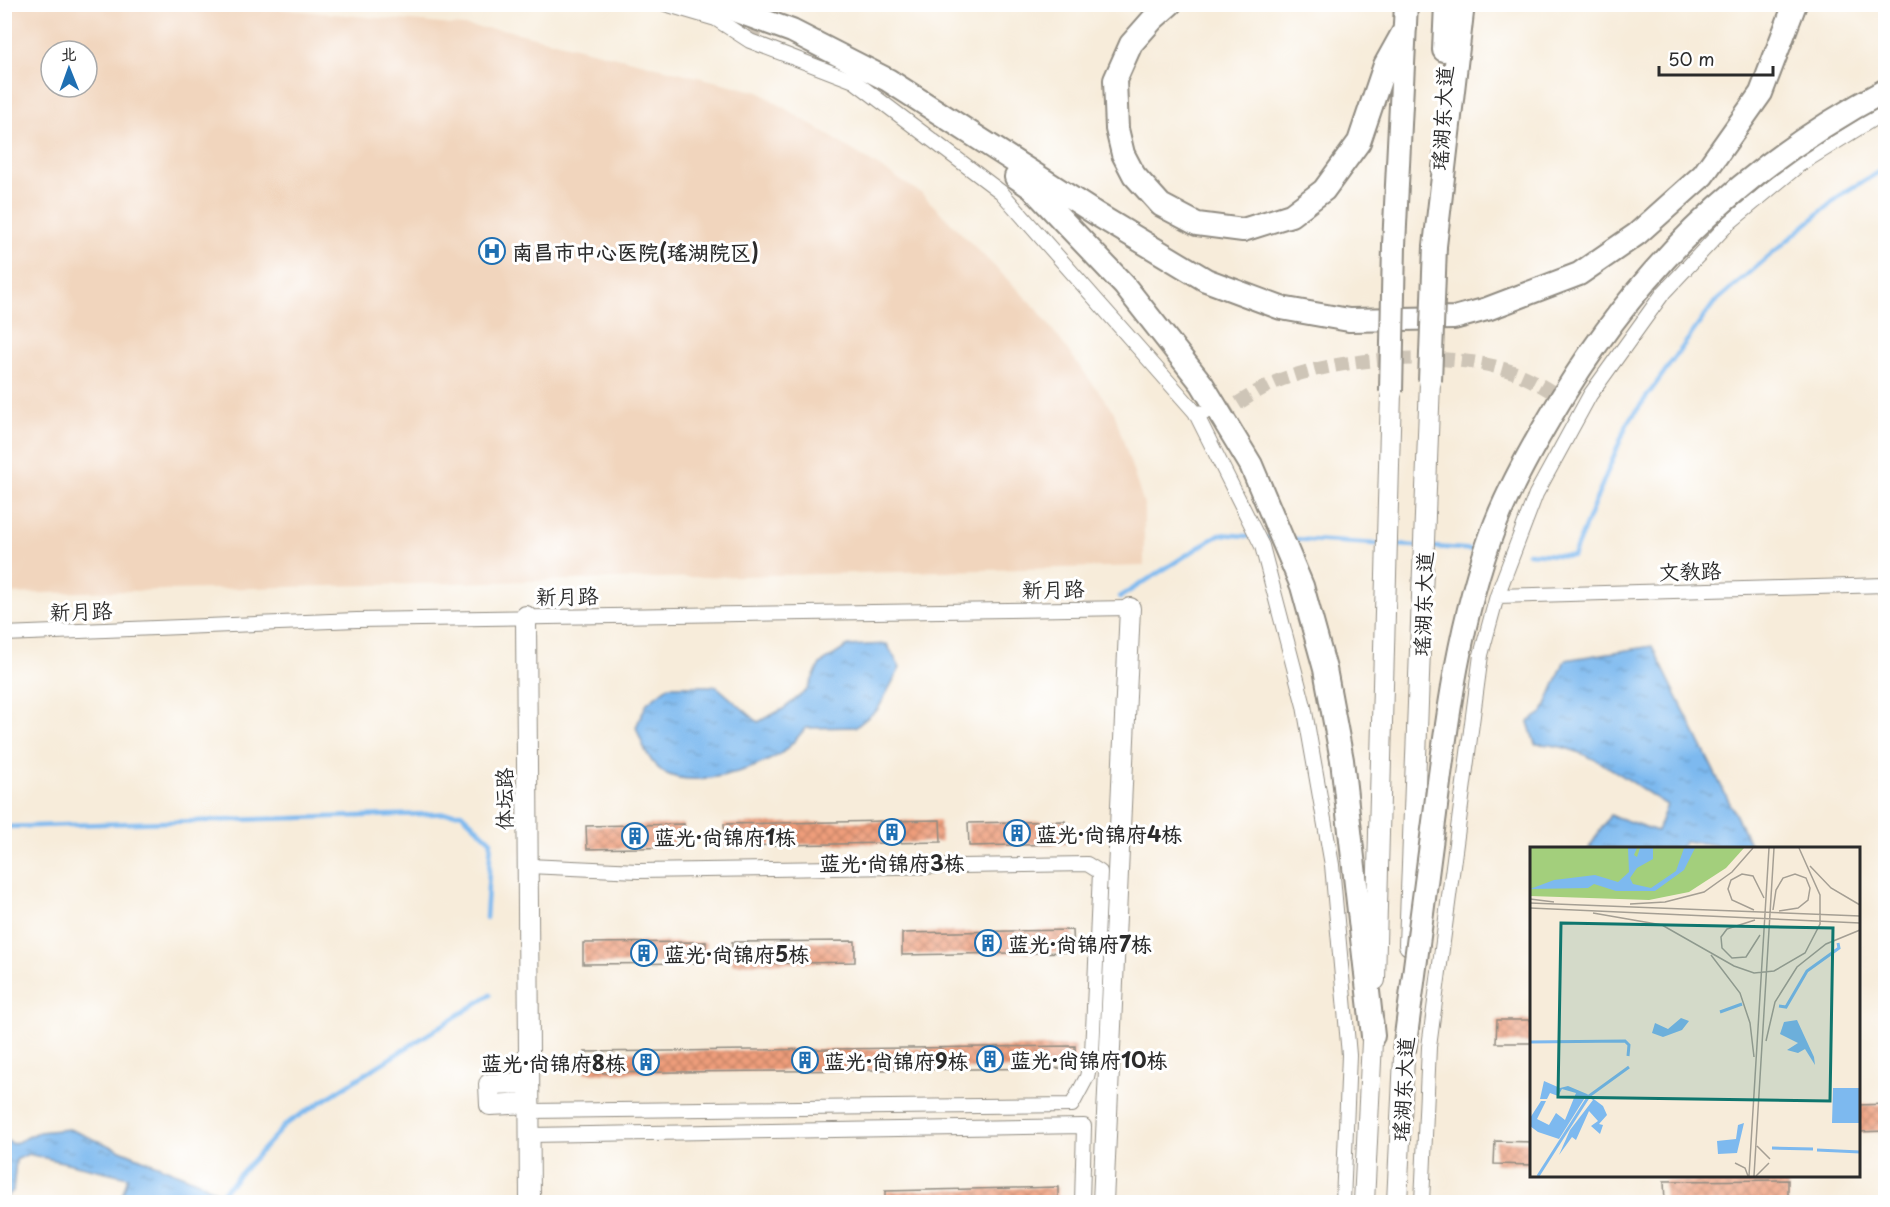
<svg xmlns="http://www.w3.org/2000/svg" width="1890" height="1207" font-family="'Playpen Sans','LXGW WenKai TC',sans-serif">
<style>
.built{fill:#f1d5bd;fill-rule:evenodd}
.water{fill:url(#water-ripples);stroke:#54728d;stroke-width:1.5}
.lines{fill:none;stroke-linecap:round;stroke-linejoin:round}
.stream{stroke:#7db9ef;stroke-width:4.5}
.building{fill:url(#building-cross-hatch)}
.street-tunnel{stroke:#cec5b7;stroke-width:14;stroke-dasharray:14 7;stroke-linecap:butt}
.street-casing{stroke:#918c82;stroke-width:16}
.secondary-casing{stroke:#918c82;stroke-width:22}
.primary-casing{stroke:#918c82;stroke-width:26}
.street{stroke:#fff;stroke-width:14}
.secondary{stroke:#fff;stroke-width:20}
.primary{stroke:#fff;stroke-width:22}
.primary-bridge-casing{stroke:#918c82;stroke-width:26;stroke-linecap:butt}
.primary-bridge{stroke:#fff;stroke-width:22}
.labels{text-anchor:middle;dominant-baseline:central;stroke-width:6;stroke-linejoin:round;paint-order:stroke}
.street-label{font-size:21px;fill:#2b2b2b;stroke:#fff}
.poi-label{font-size:21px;font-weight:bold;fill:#2b2b2b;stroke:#fff;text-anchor:start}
.inset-river{fill:none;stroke:#7db9ef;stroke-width:3}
.inset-road{fill:none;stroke:#a59f94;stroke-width:1.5}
.view{fill:#0f766e;fill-opacity:0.15;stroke:#0f766e;stroke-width:3}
.inset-edge{fill:none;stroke:#2b2b2b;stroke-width:3}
</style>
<defs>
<pattern id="water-ripples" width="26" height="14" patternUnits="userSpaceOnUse" patternTransform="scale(1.5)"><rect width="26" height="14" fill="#7db9ef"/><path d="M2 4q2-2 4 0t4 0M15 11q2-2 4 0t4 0" fill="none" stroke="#6797c2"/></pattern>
<pattern id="building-cross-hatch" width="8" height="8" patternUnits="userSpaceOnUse" patternTransform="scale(1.5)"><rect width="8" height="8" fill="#ef9e7b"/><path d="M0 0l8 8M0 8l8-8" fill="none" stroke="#c28165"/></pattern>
</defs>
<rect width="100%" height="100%" fill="#fff"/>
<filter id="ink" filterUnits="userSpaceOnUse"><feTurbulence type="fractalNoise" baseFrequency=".0167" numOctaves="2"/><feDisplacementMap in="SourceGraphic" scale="12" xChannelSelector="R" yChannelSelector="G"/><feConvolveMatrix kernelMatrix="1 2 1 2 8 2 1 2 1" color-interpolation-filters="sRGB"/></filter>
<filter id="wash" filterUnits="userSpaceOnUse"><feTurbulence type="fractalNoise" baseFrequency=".008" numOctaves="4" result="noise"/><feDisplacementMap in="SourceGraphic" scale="24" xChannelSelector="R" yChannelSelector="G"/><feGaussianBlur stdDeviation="1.35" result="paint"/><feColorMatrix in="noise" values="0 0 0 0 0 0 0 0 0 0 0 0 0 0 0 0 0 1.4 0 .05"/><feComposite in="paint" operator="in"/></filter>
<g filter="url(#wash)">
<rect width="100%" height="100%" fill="#f7ecda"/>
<path class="built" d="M4 5H239L506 30 759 92 921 193 1037 309 1114 412 1144 505V566L5 594ZM51 51H87V87H51Z"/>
<path class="water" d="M887 644 900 668 878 709 856 727 806 728C798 736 790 748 780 754 754 770 694 789 665 773 649 765 642 743 636 727L647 703 669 686H716L758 722 783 709 807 690 820 664 848 646Z
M1652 646 1752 848H1718L1716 845 1685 841 1680 848H1589L1610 815 1657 831 1667 805C1626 780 1585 743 1535 744L1528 722 1543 712 1565 660Z
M69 1129 201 1183 234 1202H203L196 1199 194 1202H120L128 1177 28 1154 16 1160 13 1191 5 1198V1140L13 1144 39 1132Z"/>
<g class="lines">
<path class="stream" d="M1292 539 1377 544
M1396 545 1415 546
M1433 547 1478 550
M1528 553 1573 556 1627 424 1714 303 1843 193 1886 168
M1120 597 1220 534 1272 538
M4 827 461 813 491 841 486 918
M214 1202 286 1124 490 995"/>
</g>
<g id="blocks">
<path class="building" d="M940 820 941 842 725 846 724 824Z
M1065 821 1066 844 969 846 968 823Z
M684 824V847L587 849 586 826Z
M1073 930 1074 952 902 955V933Z
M855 941V962L732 964V942Z
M706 942V963L583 964V943Z
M1497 1020H1532V1043H1496Z
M1075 1046 1076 1068 585 1073 584 1052Z
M1886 1104V1131L1858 1132V1105Z
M1495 1141 1532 1142V1165L1494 1164Z
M1788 1180V1203H1665L1664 1181Z
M1058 1187V1203H885V1191Z"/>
</g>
</g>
<g filter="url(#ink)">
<use href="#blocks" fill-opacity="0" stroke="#918c82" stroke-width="1.5"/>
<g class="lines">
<path class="street-tunnel" d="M750 41 768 4
M1220 414C1242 402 1265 384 1289 377 1350 356 1463 349 1523 376 1543 385 1562 399 1582 410"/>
<defs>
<path id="street" d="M665 4 716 19 750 41 854 81 1001 192 1195 412 1204 413
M1195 412 1262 546 1304 706 1332 865 1349 1055 1343 1202
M1497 596 1886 585
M4 634 357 620 1130 608
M528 866 638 871 1087 864 1100 872 1092 1053 1087 1077 1072 1105 529 1111
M529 1135 1084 1126 1082 1202
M1422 1202 1429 1047 1481 655 1497 596 1536 494 1590 395 1664 292 1729 223 1799 165 1886 111"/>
<path id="secondary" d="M526 616 530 1202
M1409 945 1430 381
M1375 980 1391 392
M529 1083 489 1084 490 1105 529 1103
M1103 1202 1130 608
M1364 1202 1373 1021
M1397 1202 1405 1037"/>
<path id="primary" d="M717 4 792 31 888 80 1098 215 1206 280 1281 308 1349 320 1454 318 1487 309 1579 274 1637 234 1703 175 1761 93 1795 4
M1170 4 1153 19 1131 44 1115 80 1117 129 1123 154 1134 175 1161 205 1197 224 1243 230 1291 215 1324 190 1359 142 1385 65 1405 29
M1444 50 1446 4
M1016 177 1032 188 1124 285 1202 384 1251 465 1302 586 1325 669 1342 760 1373 1036
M1394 245 1406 4
M1435 246 1463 4"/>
</defs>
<use href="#street" class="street-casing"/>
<use href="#secondary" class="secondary-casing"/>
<use href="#primary" class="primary-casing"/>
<use href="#street" class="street"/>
<use href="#secondary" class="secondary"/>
<use href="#primary" class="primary"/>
<defs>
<path id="primary-bridge" d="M1430 381 1435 246
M1391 392 1394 245
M1404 1051C1414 972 1425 893 1435 814 1447 717 1460 617 1495 525 1509 489 1529 453 1549 419 1633 274 1737 169 1886 90"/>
</defs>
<use href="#primary-bridge" class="primary-bridge-casing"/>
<use href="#primary-bridge" class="primary-bridge"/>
</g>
</g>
<defs>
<symbol id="hospital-ring" viewBox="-11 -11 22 22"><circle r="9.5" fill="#fff" stroke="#1f6fb2" stroke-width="1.5"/><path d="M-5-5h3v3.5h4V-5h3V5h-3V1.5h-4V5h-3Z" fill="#1f6fb2"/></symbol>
<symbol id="building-ring" viewBox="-11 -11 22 22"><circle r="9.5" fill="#fff" stroke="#1f6fb2" stroke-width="1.5"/><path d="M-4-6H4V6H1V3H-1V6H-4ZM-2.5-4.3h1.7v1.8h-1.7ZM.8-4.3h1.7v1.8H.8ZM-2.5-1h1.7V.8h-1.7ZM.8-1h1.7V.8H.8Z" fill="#1f6fb2"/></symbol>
</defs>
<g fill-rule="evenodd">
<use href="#hospital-ring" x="477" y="236" width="30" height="30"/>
<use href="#building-ring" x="877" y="817" width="30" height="30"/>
<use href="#building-ring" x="1002" y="818" width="30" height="30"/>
<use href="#building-ring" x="620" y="821" width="30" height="30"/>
<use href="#building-ring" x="973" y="928" width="30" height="30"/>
<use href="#building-ring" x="629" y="938" width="30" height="30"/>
<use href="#building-ring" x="975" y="1044" width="30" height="30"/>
<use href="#building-ring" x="790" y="1045" width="30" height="30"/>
<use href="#building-ring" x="631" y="1047" width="30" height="30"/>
</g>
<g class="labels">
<g class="street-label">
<text transform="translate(1441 118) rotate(-87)">瑶湖东大道</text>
<text transform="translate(1690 570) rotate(-2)">文教路</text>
<text transform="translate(1053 588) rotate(-1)">新月路</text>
<text transform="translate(567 595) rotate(-1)">新月路</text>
<text transform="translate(1422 604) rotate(-88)">瑶湖东大道</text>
<text transform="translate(81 610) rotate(-2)">新月路</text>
<text transform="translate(503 799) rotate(-90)">体坛路</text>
<text transform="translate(1402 1089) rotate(-87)">瑶湖东大道</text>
</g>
<g class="poi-label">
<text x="512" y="251">南昌市中心医院(瑶湖院区)</text>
<text x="1036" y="833">蓝光·尚锦府4栋</text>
<text x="654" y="836">蓝光·尚锦府1栋</text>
<text x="892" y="862" text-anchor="middle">蓝光·尚锦府3栋</text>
<text x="1008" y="943">蓝光·尚锦府7栋</text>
<text x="664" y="953">蓝光·尚锦府5栋</text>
<text x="1010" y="1059">蓝光·尚锦府10栋</text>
<text x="824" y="1060">蓝光·尚锦府9栋</text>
<text x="626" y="1062" text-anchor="end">蓝光·尚锦府8栋</text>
</g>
</g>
<g transform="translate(1530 847)">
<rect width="330" height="330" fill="#f7ecda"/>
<path d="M0 1H214L196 21 159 45 119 53 0 49Z" fill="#a3cf7c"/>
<path d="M98 1H107L104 8 107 10 110 1H123V12L107 21 100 31 103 37 121 41 146 24 154 1H165L154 23 125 44H86L64 37 58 41 0 42 24 33 65 28 88 35 99 25ZM151 171 159 174 152 183 133 190 122 186 125 176 138 182ZM267 173 284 210 285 218 275 202 268 206 257 203 268 196 250 187 254 175ZM14 234 30 241 38 239 57 247 73 259 77 268 69 277 73 278 70 287 61 279 68 274 59 264 46 293 42 290 29 308 40 283 63 253 56 249 29 292 8 285 0 279V271L11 254H16L7 272 19 278 26 266 35 273 46 246 32 242 28 249 20 246 17 252H10ZM303 241H330V276H302ZM214 276 207 306 188 307 187 294 206 292 208 278Z" fill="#7db9ef"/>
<path class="inset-river" d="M249 159 256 160 277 124 309 101 308 96M190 165 212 157M0 195 95 194 99 198 98 209M242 301 283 302M287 303 330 305M8 329 59 249 99 220"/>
<path class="inset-road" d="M280 19 301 41 330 58M0 52 24 55M0 56 330 69M100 57 135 55 174 45 202 25 223 1M0 61 330 76M224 63 202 53 198 42 201 33 212 27 223 29 234 51M243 63 246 43 253 31 265 27 276 31 280 41 278 53 268 61 249 64M63 66 132 78 204 119 224 126 244 124 275 106 290 77V48L269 1M225 73 197 82 191 90 192 101 202 111 216 110 230 88M181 108 210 146 220 176 224 210M236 194 245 155 267 120 296 97 330 83M227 299 240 312M205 316 215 321 218 329M219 329 239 1M224 329 244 1M226 329 239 316"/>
<path class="view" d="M31 76 303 81 300 254 28 250Z"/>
<rect width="330" height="330" class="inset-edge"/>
</g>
<rect width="1890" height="1207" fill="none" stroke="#fff" stroke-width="24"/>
<g transform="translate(69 69) rotate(359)"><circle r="28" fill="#ffffff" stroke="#aaaaaa" stroke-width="1.5"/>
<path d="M0-4.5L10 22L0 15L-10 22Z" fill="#1f6fb2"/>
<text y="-9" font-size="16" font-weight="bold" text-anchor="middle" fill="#2b2b2b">北</text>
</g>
<path d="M1659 66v9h114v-9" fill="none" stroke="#2b2b2b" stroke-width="3"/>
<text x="1668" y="66" font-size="18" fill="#2b2b2b" stroke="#ffffff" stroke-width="4.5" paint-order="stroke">50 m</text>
</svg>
